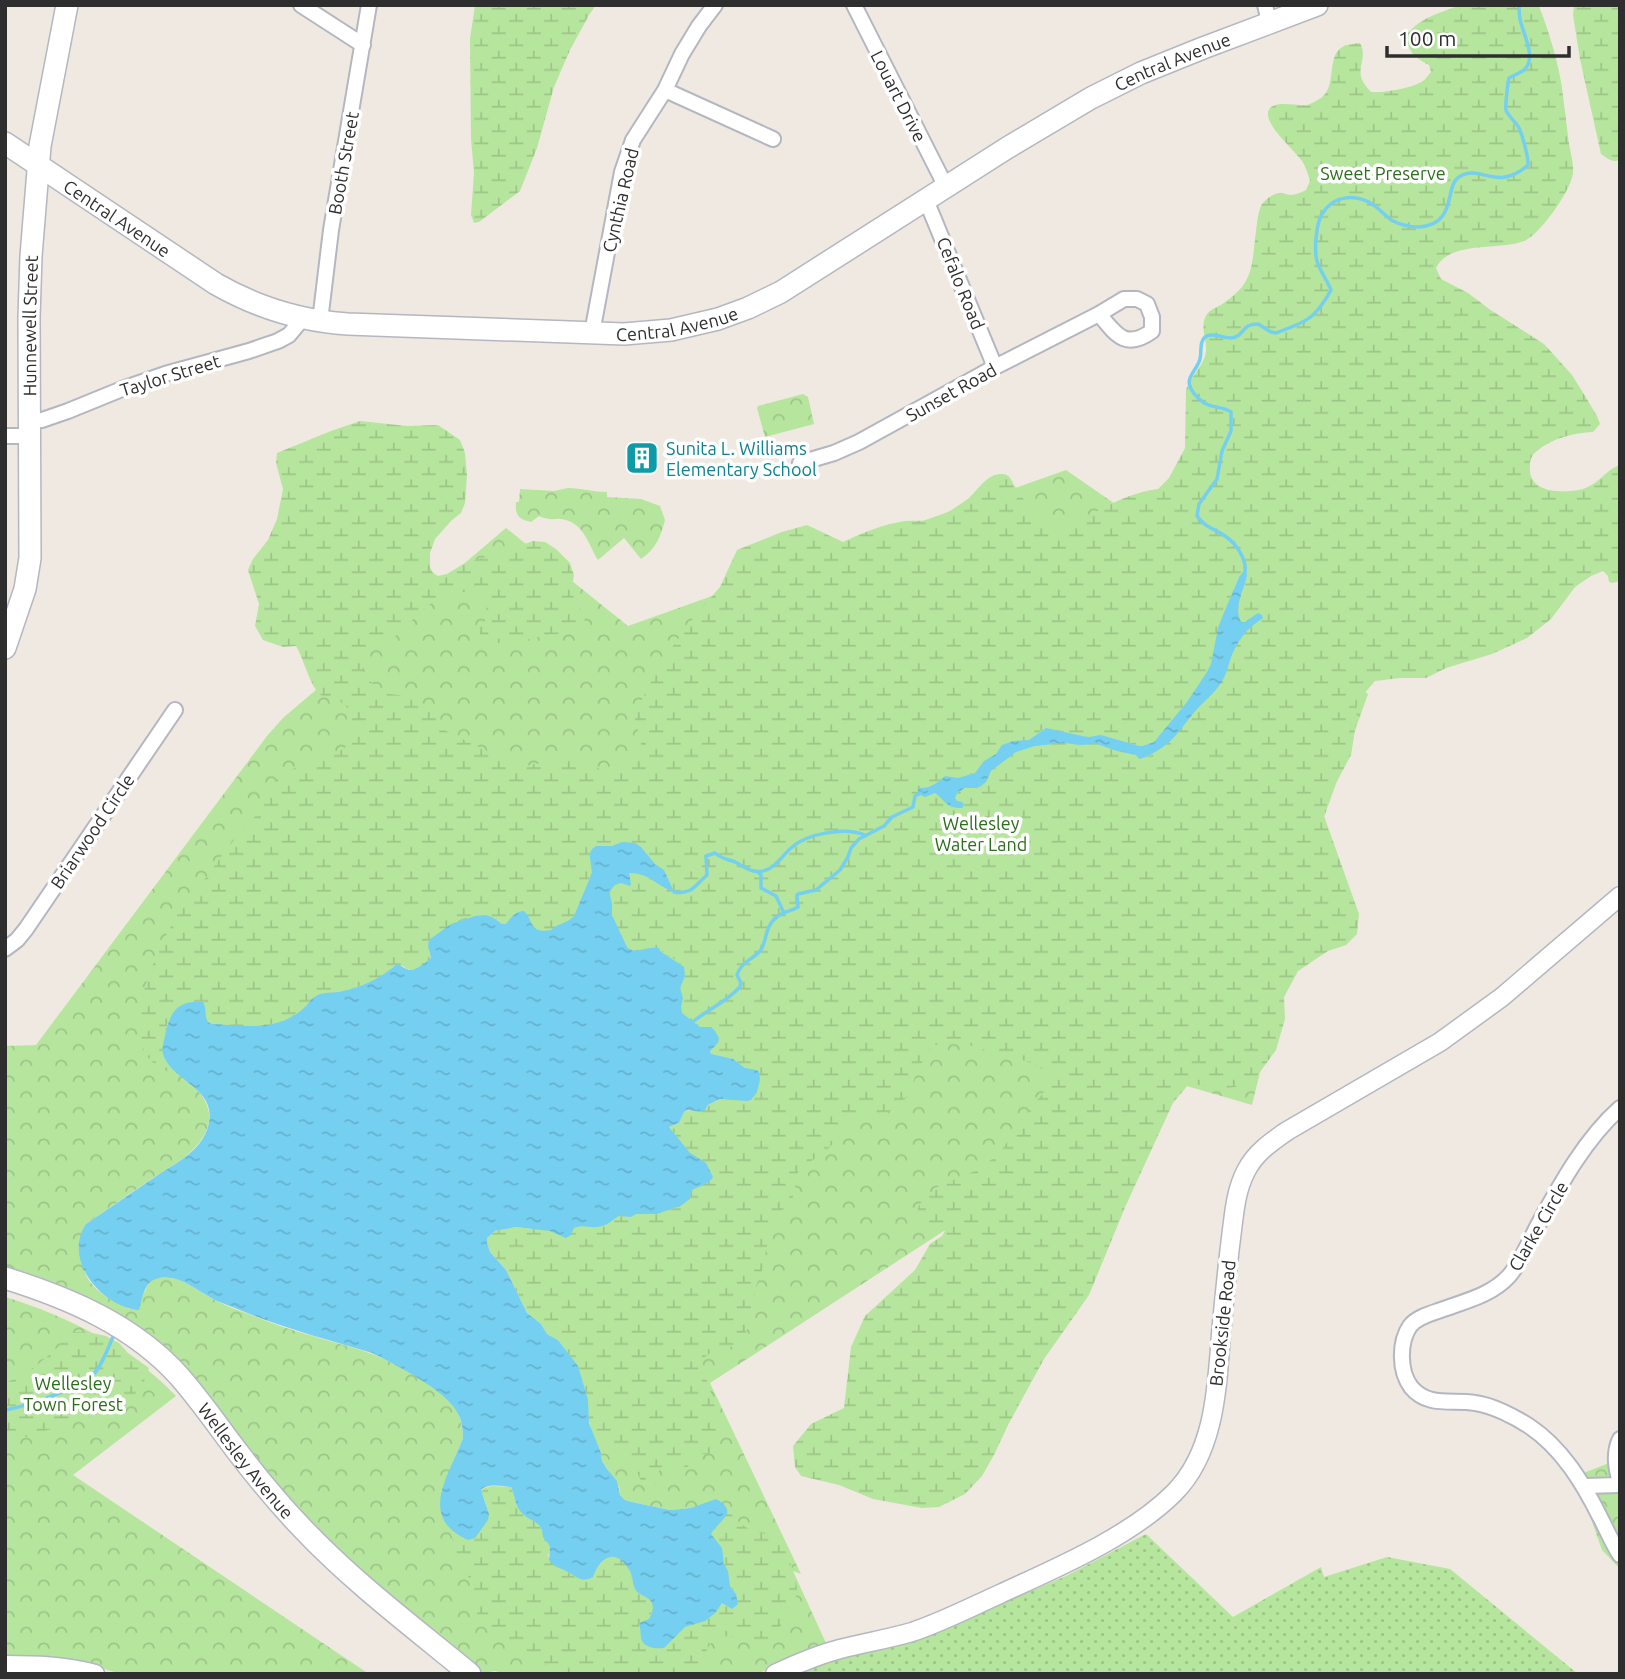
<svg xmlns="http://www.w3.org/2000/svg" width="1625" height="1679" font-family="Ubuntu,sans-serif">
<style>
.grass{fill:url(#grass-dots)}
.forest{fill:url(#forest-crowns);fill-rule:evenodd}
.wetland{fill:url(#wetland-marsh);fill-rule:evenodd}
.water{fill:url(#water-ripples)}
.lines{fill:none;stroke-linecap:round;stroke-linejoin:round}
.stream{stroke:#75cff0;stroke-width:3.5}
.minor-casing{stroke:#b4b7c1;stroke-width:18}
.tertiary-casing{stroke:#b4b7c1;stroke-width:21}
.secondary-casing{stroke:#b4b7c1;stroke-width:24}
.minor{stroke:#fff;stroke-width:14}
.tertiary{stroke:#fff;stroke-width:18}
.secondary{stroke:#fff;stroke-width:21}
.labels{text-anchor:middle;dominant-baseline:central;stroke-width:7;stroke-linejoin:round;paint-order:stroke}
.street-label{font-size:18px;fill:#2e2e2e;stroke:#fff}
.park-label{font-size:18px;fill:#2c6e1b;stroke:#fff}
.culture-label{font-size:18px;fill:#0d838f;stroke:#fff;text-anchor:start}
</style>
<defs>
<pattern id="grass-dots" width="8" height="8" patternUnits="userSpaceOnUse" patternTransform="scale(1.75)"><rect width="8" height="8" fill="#b6e59e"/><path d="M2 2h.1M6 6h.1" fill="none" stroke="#9dc588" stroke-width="1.8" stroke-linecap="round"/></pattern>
<pattern id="forest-crowns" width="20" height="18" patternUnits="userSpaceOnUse" patternTransform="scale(1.75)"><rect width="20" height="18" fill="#b6e59e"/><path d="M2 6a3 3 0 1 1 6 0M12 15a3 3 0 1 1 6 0" fill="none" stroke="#9dc588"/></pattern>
<pattern id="wetland-marsh" width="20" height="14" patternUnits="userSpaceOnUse" patternTransform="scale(1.75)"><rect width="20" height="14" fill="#b6e59e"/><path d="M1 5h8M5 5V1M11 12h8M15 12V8" fill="none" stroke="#9dc588"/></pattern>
<pattern id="water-ripples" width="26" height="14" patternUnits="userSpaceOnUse" patternTransform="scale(1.75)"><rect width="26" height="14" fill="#75cff0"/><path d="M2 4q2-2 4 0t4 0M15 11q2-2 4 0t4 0" fill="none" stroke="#66b2ce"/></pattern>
</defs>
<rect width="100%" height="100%" fill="#efe9e1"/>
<path class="grass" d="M1146 1534 1233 1617 1321 1567 1324 1577 1387 1557 1450 1569 1578 1674H794L837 1657 931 1634 1066 1576Z"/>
<path class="forest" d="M803 394 808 397 814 424 765 437 757 408 758 406Z
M1066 470 1160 535 1368 694 1318 834 1252 1105 1173 1082 710 1383 801 1574 793 1571 826 1643 790 1658 758 1674H506L495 1671 480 1674 348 1559 310 1523 167 1361 5 1277V1046L36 1045 267 736 283 718 506 528 628 626ZM492 917 720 1099 538 1229H526L595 1440 601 1453 602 1461 619 1487 620 1495 625 1500 636 1503 670 1510 691 1508 708 1501 553 1565 442 1491 463 1438C463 1425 460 1413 451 1403 436 1386 391 1360 369 1353 351 1346 331 1342 313 1336 290 1330 268 1322 246 1313 237 1310 226 1306 217 1301 198 1292 181 1274 158 1278 149 1279 148 1286 144 1293 141 1299 135 1304 130 1309 113 1301 89 1290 84 1269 82 1260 85 1235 86 1224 108 1209 130 1193 153 1178 163 1171 175 1165 185 1157 220 1128 216 1100 180 1075Z
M568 488C581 488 593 492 607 492V497L641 499 660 506 665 520C661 536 656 549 641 559L624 538 598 560C588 544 584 522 561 519 555 518 556 520 550 519 548 519 541 517 539 516L531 522C518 519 515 515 516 502H519L520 489 554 491Z
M5 1297C70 1317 129 1347 176 1396L73 1475 369 1674H122L74 1661 5 1657Z
M1619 1459 1620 1461V1569L1602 1550 1576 1476Z"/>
<path class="wetland" d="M475 5H596L589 15 570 50 554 87 537 148 520 191 479 222 474 223 471 215 474 173 471 139 470 39Z
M1461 5 1539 6C1549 32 1558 61 1562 88 1564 104 1566 120 1568 136 1569 148 1574 162 1573 173 1572 189 1539 236 1524 241 1499 251 1450 240 1436 268L1441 279 1468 293 1489 309 1544 344 1572 375 1582 391 1597 416 1600 424 1593 432C1574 433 1552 438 1537 451 1532 454 1530 460 1530 465 1527 493 1559 493 1579 490 1600 485 1603 471 1620 465V581L1613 583 1609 582 1608 576 1603 571 1591 576 1575 587 1551 619 1527 638 1492 654 1446 668 1426 678H1400L1375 681 1357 702 1356 724 1351 755 1328 798 1324 816 1359 914 1357 934 1346 945 1328 951 1298 971 1284 997 1285 1019 1276 1050 1257 1076 1235 1087 1217 1089 1201 1085H1188L1173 1103 1126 1205 1089 1295 1044 1359 1008 1425 995 1453 982 1476 965 1494 939 1507 922 1508 873 1499 839 1485 801 1476 795 1467 793 1446 811 1424 844 1408 851 1347 865 1316 915 1270 930 1244 942 1236 945 1231 923 1226 916 1217 919 1205 935 1188 977 1170 999 1154 1028 1111 1049 1086 1052 1074 1029 1062 962 1043 932 1045C928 1053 923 1060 919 1068 912 1082 909 1101 895 1109 886 1116 874 1111 864 1114 847 1119 838 1140 826 1151 816 1159 804 1163 797 1174 793 1181 797 1188 794 1195 790 1204 783 1208 778 1216 773 1224 770 1236 767 1246 765 1253 765 1260 763 1267 761 1275 756 1283 755 1292 752 1310 753 1321 743 1338 734 1352 712 1347 702 1360 702 1377 738 1449 707 1454 701 1455 697 1451 691 1451 688 1457 690 1462 688 1467 679 1469 678 1464 670 1463 658 1463 657 1478 655 1487L647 1491 645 1489 632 1462 612 1446 600 1432 596 1431 592 1432 588 1415V1400L578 1366 558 1340 547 1334 541 1324 527 1313 506 1270 490 1252 487 1243V1238L495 1231 516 1227 550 1231 566 1238 574 1228 578 1226 610 1223 619 1216C627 1217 653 1214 662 1212 668 1211 673 1208 679 1207L691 1191 696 1187 706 1163 690 1153 669 1127 679 1123 684 1112C691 1109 697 1112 705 1110 714 1095 731 1102 746 1101 754 1101 761 1088 760 1080 760 1076 757 1073 756 1070 742 1069 740 1062 729 1058 723 1055 717 1056 711 1054L710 1051 718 1043 717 1035 711 1027H700L685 1016 681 1008 683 998 680 988C682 984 684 981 685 977 688 964 663 952 653 946L639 950H630C617 936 610 909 610 891L619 883 627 886 629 872 642 873 668 890 673 891 668 876 641 847 631 842H622L612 846H596L590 853 592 872 574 916C569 922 567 922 560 924 556 925 554 929 550 930 539 936 523 920 514 914L506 924H502C499 922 496 919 493 917 472 908 438 929 428 946L431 958C424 965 412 975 403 966L395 965C382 981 356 989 337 992 328 994 319 993 311 999 309 1001 307 1005 305 1007 293 1017 277 1025 261 1027 245 1028 228 1025 212 1024L208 1022 206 1018V1014L193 1002C188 1004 181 1005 177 1008 167 1018 159 1044 165 1057 168 1064 174 1070 180 1075 103 1062 154 953 178 914 186 902 196 892 204 880 213 869 220 857 229 846 238 835 248 825 257 814 265 804 269 786 279 778 285 773 294 768 302 765 316 759 347 755 351 738 354 722 352 704 334 699 326 697 321 697 316 690 307 676 304 660 296 646L283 647 263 640 255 626 259 604 248 570 253 559 268 540 277 519 283 489 276 463 277 453 331 431 360 421 407 426 438 425 460 440 465 453 467 475 465 503 461 513 452 520 435 539 430 553V567L433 573 438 576 447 574 465 563 493 555 533 541 545 542 556 549 570 563 574 575 572 587 574 599 585 618 582 629 573 633 546 635 531 639 506 641 491 645 485 643 480 638V628C493 613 486 604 473 592H464L437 599 426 607 391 640 365 651 362 661 363 671 368 679 383 693 412 697 429 707 444 730 497 756 525 766 573 757 604 771 617 772 631 766 641 751V736L635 724V711L649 687 655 671 694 617 720 587 737 550 782 532 807 525 843 542C862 533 884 524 905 521 917 520 930 523 942 516 950 511 961 504 969 498 979 489 987 473 1003 474 1010 475 1011 480 1014 485 1026 504 1036 516 1055 527 1064 525 1073 523 1081 519 1106 507 1130 492 1158 489L1169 478 1185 448 1186 390C1190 377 1205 364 1206 351 1207 339 1199 326 1207 314 1210 310 1216 307 1221 305 1236 294 1246 287 1251 268 1255 253 1256 213 1262 204 1266 199 1274 193 1280 193 1284 193 1287 195 1291 195 1295 195 1302 192 1306 190L1310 181C1308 174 1306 167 1302 161 1295 151 1266 126 1268 113 1270 98 1298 107 1307 105 1311 104 1318 100 1321 98 1338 86 1325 55 1344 46 1348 44 1355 44 1360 43 1370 62 1349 70 1371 92 1385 93 1412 88 1423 81 1426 79 1428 75 1431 72L1429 65C1413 56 1410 54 1406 36 1420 17 1440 13 1461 5ZM1247 576C1244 591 1233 607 1241 622H1245L1253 615 1260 620C1236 629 1235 658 1223 677 1216 691 1205 699 1195 710 1178 729 1165 753 1139 759L1136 755 1117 751 1097 744 1080 745 1064 743 1040 745 1016 752 991 771 986 782 981 786 965 788 957 793 955 798 957 801 962 802 964 805C947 812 947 802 935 793L932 794 920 789C929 789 938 782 945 776L958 778 975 773 984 761 996 754 999 748 1013 741 1029 740 1042 730 1050 728 1082 736 1089 737 1101 735 1139 746H1143L1154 742 1187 702 1207 672 1211 664 1218 628 1223 615 1239 577Z
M1574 5H1620V160C1612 163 1607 158 1601 154L1580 59 1573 15Z
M75 1332H88L106 1336 119 1343 128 1353 149 1368 147 1375 143 1384 134 1395 98 1414 26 1437 5 1436V1383C26 1375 42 1362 58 1347 65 1341 66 1335 75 1332Z
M492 1486 511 1487 512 1489 517 1505 528 1517 539 1525 551 1546 548 1556 557 1568 570 1573 576 1578 583 1580H588L593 1577C599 1558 617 1547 629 1569 633 1576 632 1585 637 1591 640 1595 646 1598 651 1601 655 1614 650 1618 639 1623L641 1640 667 1645C672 1639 678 1632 684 1628 700 1617 709 1626 722 1603L729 1607 736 1594C725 1581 728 1566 722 1551 719 1542 712 1540 712 1530L719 1525 727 1512 725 1507C732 1515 739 1524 749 1529 760 1535 775 1532 782 1544 787 1551 798 1583 797 1591 795 1606 774 1645 756 1644 744 1644 731 1633 719 1637 709 1640 706 1655 699 1662 696 1666 692 1670 688 1674H561L520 1647 504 1640 486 1626 478 1617 472 1587 465 1567 456 1553 450 1530 459 1536 480 1532C481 1528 484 1525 486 1521 491 1513 484 1499 481 1491L484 1488Z"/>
<path class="water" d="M1243 572H1246L1247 576C1244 591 1233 607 1241 622H1245L1258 613 1262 615 1263 618C1246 629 1237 641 1230 660 1228 667 1226 675 1222 681 1215 694 1202 702 1193 714 1186 722 1176 737 1168 743 1161 749 1148 757 1139 759L1136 755 1117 751 1097 744 1080 745 1064 743 1035 746 1016 752 991 771 986 782 981 786 977 788H965L957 793 955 798 957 801 962 802 964 805 962 808C945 808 946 801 935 793L925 797 918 794 917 792 920 788C929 789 939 782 945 776L958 778 975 773 984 761 996 754 1002 745 1013 741 1029 740 1046 728 1082 736 1089 737 1101 735 1139 746H1143L1154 742 1187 702 1207 672 1211 664 1218 628 1223 615 1239 577Z
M622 842 635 843 641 847 655 864 664 870 674 892C655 885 650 873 629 873L631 884 630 886 621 883 615 885 610 891V895L612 904V915L627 947C636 956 647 945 659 948L660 951 684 967 685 976 680 988 683 998 681 1007 682 1013 700 1027H711L715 1031 719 1038 718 1043 710 1051 711 1054 733 1059 745 1068 756 1070 759 1072 760 1080 757 1092 751 1100 747 1101 720 1099 708 1105 705 1110 702 1112 688 1110 684 1112 679 1123 669 1127 690 1153 706 1163 713 1177C708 1186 699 1185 691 1191L690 1199 679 1207 674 1208 657 1214H636L631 1217 619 1216C612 1220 607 1226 597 1227 589 1228 583 1224 574 1228L571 1235 566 1238 550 1231 516 1227 495 1231 487 1238V1243L490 1252 506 1270 527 1313 541 1324 547 1334 558 1340 578 1366 588 1400 589 1423 601 1453 602 1461 607 1469 617 1481 620 1495 625 1500 636 1503 670 1510 691 1508 716 1499C741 1512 717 1522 711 1534L722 1548 724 1564 728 1571 730 1586 736 1594 738 1604 732 1609 722 1603 716 1612 709 1618 705 1621 685 1627 664 1648C657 1649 646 1648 642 1641 640 1636 641 1628 639 1623L649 1619C652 1614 654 1609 652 1603 649 1596 639 1596 635 1589 632 1582 633 1574 628 1568 614 1547 599 1559 593 1577 583 1582 579 1579 570 1573 562 1568 556 1569 549 1560L550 1546 543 1537C542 1520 531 1523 522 1513 515 1507 515 1495 511 1487 501 1486 488 1483 481 1490L489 1514 488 1520 475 1538 468 1540C417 1517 449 1476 463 1438 463 1429 462 1420 457 1412 445 1390 395 1364 372 1353 326 1339 279 1327 235 1308 228 1305 221 1303 215 1300 197 1291 178 1272 156 1279 144 1282 142 1300 139 1310 102 1307 62 1260 86 1224 108 1209 130 1194 152 1179 172 1165 198 1154 207 1130 221 1089 176 1084 164 1057 161 1050 163 1044 165 1036 170 1013 176 1000 203 1002 207 1009 204 1016 208 1022L212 1024C240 1025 268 1031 293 1016 297 1014 303 1009 306 1006 310 1002 311 998 318 995 324 992 332 993 339 992 362 987 380 979 397 964 401 965 403 968 407 969 414 973 426 962 431 958L428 946 429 940 451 924 475 916 485 915 492 917 502 924H506C511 918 515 911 524 911 534 922 530 934 551 930 558 923 567 924 574 916L592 873 590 858V853L592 849 596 846H612Z"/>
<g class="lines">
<path class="stream" d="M1244 576C1249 562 1237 544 1225 536 1215 529 1204 527 1197 516L1199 504 1217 479 1222 451 1231 431V412C1221 405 1210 410 1198 398 1179 379 1196 374 1200 359 1202 352 1199 344 1204 338 1210 331 1223 338 1230 338 1240 338 1242 330 1248 326 1250 325 1256 324 1258 324L1271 332 1276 333C1284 330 1303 323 1309 318 1316 314 1327 298 1331 290 1327 280 1320 271 1317 261 1314 250 1316 224 1322 214 1333 196 1354 193 1372 204 1380 209 1385 216 1393 221 1401 225 1410 227 1419 227 1458 224 1444 186 1459 177 1481 163 1496 193 1528 165 1529 159 1522 134 1519 128 1516 122 1508 116 1506 110 1505 107 1508 81 1509 78 1514 75 1521 73 1525 69 1536 58 1524 35 1521 23 1519 17 1519 11 1519 5
M758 872 761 875V888L776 896 784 913
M674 892C692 895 695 885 707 875L706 856 715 853C722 859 727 859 735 862 745 867 754 875 766 870 776 867 783 855 791 848 807 833 845 827 865 835
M694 1021C710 1008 725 1003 740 987L741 983 737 975C741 962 752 960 760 951 768 941 763 927 778 916 784 911 792 911 798 907L797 895 798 894 816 890 840 870 848 857 851 848 859 839 884 826 892 817 913 807 915 796 921 793
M5 1410C23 1407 80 1388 92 1376 102 1366 107 1350 113 1337"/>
<defs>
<path id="minor" d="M301 5 363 45
M854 5 946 187
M1265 5 1269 22
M665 90 773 139
M926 200 995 367
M320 321 331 230 369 5
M592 333 622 172 633 140 665 90 682 54 699 26 715 5
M30 421 42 420 68 411 122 389 165 374 249 351 278 341 289 335 303 318
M5 436H30
M800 463 834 453 859 442 995 367 1099 314 1124 299H1137L1147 304 1152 317V331C1126 350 1116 335 1099 314
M5 949 17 940 26 929 175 710
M1620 1108C1585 1139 1560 1185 1538 1225 1529 1242 1521 1262 1509 1276 1491 1296 1462 1302 1438 1311 1429 1314 1416 1318 1410 1326 1399 1342 1399 1371 1411 1387 1428 1408 1453 1399 1475 1403 1492 1405 1515 1417 1529 1426 1562 1448 1583 1483 1600 1517 1607 1530 1612 1543 1620 1555
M1620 1439C1613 1454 1616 1468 1620 1483
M1584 1486 1620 1485"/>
<path id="tertiary" d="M5 1665C36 1665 65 1666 95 1674
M775 1674C796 1664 817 1655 840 1649 863 1643 888 1639 912 1632 942 1622 971 1607 1000 1594 1056 1568 1130 1537 1174 1493 1215 1452 1217 1388 1221 1334 1224 1302 1227 1270 1231 1238 1234 1216 1235 1192 1246 1171 1255 1153 1271 1142 1287 1131L1440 1042 1502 997 1620 896"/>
<g id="secondary">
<path id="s1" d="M5 143 216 284C258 308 301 321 348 324L624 334 671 330 718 319 748 308 781 292 1007 148 1091 98 1141 73 1203 48 1317 5"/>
<path id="s2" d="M5 648 25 589 30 558 29 317 31 256 40 146 67 5"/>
<path id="s3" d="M5 1278C69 1298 133 1325 179 1376 201 1401 220 1429 240 1455 260 1481 280 1505 302 1528 353 1582 413 1627 470 1674"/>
</g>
</defs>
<use href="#minor" class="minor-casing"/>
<use href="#tertiary" class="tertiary-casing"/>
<use href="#secondary" class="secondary-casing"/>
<use href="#minor" class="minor"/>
<use href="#tertiary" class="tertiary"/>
<use href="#secondary" class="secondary"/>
</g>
<defs>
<symbol id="building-square" viewBox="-11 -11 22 22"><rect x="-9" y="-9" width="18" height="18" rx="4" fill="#0f9aa8" stroke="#fff"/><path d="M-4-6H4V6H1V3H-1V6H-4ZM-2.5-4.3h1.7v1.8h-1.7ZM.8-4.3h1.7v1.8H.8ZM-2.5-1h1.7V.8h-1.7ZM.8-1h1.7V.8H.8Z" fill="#fff"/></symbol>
</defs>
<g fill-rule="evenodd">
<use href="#building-square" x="623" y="439" width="38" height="38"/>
</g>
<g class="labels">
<g class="street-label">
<text stroke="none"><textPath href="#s1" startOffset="1288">Central Avenue</textPath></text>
<text transform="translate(899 96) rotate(63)">Louart Drive</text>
<text transform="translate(343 163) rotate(-80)">Booth Street</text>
<text transform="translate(620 200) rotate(-77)">Cynthia Road</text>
<text stroke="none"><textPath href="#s1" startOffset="135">Central Avenue</textPath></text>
<text transform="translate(961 283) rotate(68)">Cefalo Road</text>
<text stroke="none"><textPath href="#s1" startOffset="723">Central Avenue</textPath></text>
<text stroke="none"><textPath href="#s2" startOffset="326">Hunnewell Street</textPath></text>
<text transform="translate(170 375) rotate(-17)">Taylor Street</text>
<text transform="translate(951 392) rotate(-29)">Sunset Road</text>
<text transform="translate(92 831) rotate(-56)">Briarwood Circle</text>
<text transform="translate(1538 1226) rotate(-60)">Clarke Circle</text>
<text transform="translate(1222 1323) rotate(-84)">Brookside Road</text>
<text stroke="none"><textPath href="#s3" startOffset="310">Wellesley Avenue</textPath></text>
</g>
<g class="park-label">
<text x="1383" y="173">Sweet Preserve</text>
<text x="981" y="823">Wellesley<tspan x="981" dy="21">Water Land</tspan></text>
<text x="73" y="1383">Wellesley<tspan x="73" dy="21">Town Forest</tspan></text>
</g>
<g class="culture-label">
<text x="666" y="448">Sunita L. Williams<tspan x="666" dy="21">Elementary School</tspan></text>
</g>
</g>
<rect width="1625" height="1679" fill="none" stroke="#2e2e2e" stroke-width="14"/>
<path d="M1387 46v10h182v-10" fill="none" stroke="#2e2e2e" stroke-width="3.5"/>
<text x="1398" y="46" font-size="21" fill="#2e2e2e" stroke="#ffffff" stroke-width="5" paint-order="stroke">100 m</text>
</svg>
